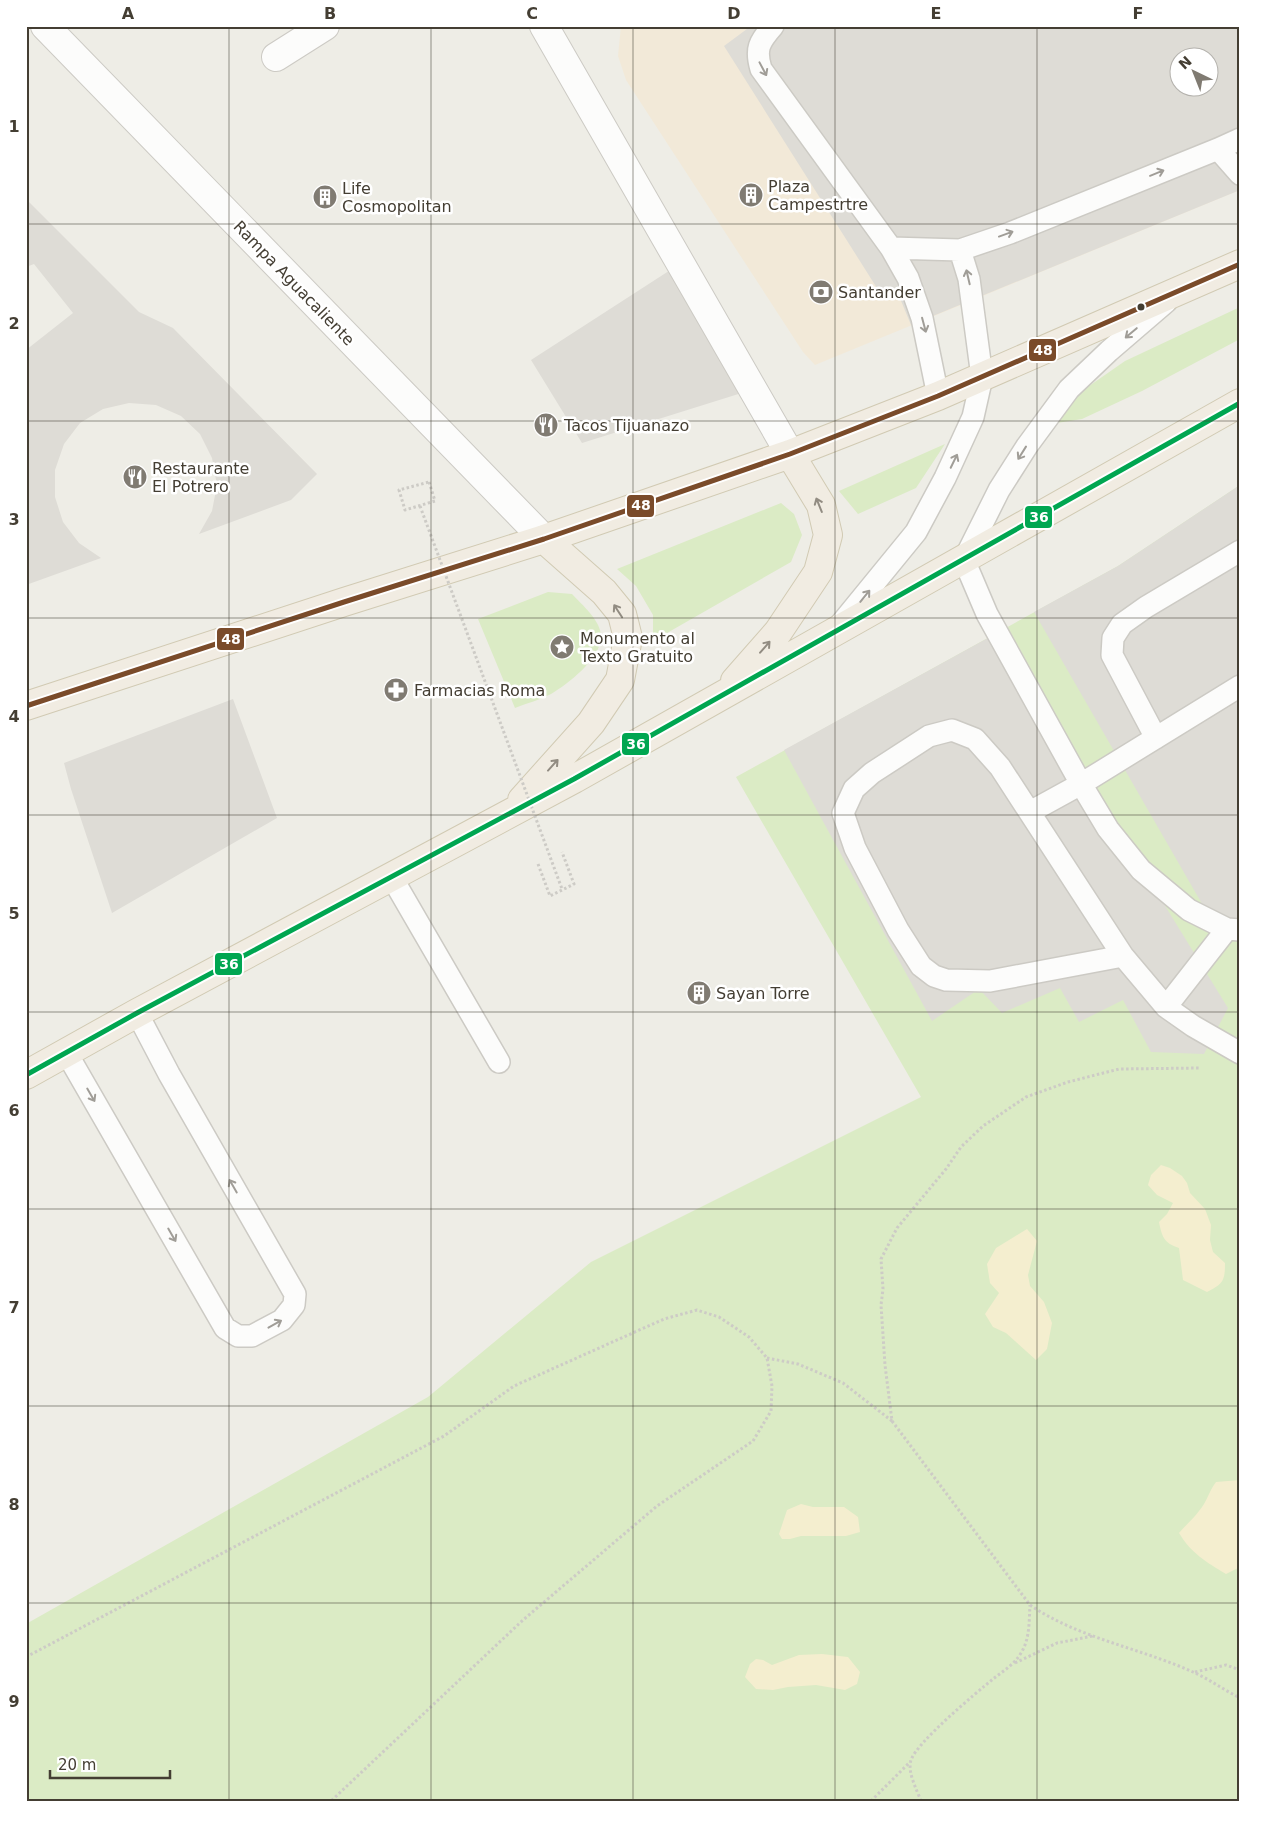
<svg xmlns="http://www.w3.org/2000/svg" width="1266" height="1827" font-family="'DejaVu Sans',sans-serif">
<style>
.commercial{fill:#f2e9d8;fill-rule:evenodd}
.green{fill:#dbebc5}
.sand{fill:#f4eecf}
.parking{fill:#dedcd6;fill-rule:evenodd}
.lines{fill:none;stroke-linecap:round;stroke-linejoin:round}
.lane-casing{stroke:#cccac4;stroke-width:24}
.street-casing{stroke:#cccac4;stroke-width:30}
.primary-casing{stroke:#d1cab3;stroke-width:30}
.path{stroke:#cdcbc6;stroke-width:3;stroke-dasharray:2.5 2.5;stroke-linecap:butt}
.lane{stroke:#fcfcfb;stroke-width:21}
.street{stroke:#fcfcfb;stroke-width:28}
.primary{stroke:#f1ece2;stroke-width:28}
.path-bridge{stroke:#cdcbc6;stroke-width:3;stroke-dasharray:2.5 2.5;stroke-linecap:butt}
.bus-1-casing{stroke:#fff;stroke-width:9}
.bus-2-casing{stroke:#fff;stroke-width:9}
.bus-1{stroke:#7a4b2a;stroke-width:5}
.bus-2{stroke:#00a651;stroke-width:5}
.oneway{stroke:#a09d97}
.oneway2{stroke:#928c82}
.grid{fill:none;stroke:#443e33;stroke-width:1;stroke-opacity:0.55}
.bus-dot{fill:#443e33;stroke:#fff;stroke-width:2}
.labels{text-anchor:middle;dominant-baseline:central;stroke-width:5;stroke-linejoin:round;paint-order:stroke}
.poi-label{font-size:16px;fill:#443e33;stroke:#fff;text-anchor:start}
.street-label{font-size:16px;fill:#443e33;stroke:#fff}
.line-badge{stroke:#fff;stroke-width:2}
.badge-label{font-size:14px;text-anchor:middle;font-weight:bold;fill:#fff}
.neatline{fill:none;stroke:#443e33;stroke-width:2}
.grid-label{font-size:16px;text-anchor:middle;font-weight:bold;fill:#443e33}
</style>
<rect width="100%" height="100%" fill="#eeede6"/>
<path class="commercial" d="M621 26H1240V190L815 365 803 352 626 80 618 56ZM1178 58H1208V88H1178Z"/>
<path class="green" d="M1240 307V339L1142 391 1082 419 1057 423 1079 393 1125 361Z
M945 444 916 488 858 514 839 491Z
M1240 485V1801H26V1624L428 1397 591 1262 921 1097 736 777 1118 566Z
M781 503 794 514 802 535 791 562 653 641V615L636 586 617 569Z
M548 592 572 594C582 605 602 621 601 638 600 659 568 684 551 694 540 700 527 703 515 708L478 619Z"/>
<path class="sand" d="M1161 1165 1170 1168 1182 1176 1187 1183 1190 1193 1205 1209 1211 1225 1210 1240 1213 1252 1225 1263C1225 1281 1223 1284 1207 1292L1183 1280 1179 1248C1164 1243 1162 1237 1159 1222L1167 1214 1173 1203 1157 1195 1148 1185 1151 1175Z
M1027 1229 1037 1241 1028 1275 1030 1286 1044 1302 1052 1323 1047 1349 1036 1360 1006 1333 993 1327 985 1314 999 1293 990 1283 987 1264 996 1248Z
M1240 1480V1567L1226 1574C1206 1562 1191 1553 1179 1533 1186 1525 1193 1519 1199 1511 1207 1502 1209 1491 1216 1482Z
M801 1504 813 1507H844L858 1517 860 1532 846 1536H801L790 1539H782L779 1534 787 1510Z
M822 1654 848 1657 860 1672 857 1684 845 1690 816 1685 788 1687 773 1690 756 1689 745 1677 750 1664 756 1659 763 1660 772 1665 799 1655Z"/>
<path class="parking" d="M751 26H1240V190L911 325 897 291 882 296 724 46ZM1178 58H1208V88H1178Z
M26 199 139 312 173 328 317 474 291 500 199 534 212 511 217 485 212 458 200 434 181 416 156 405 129 403 103 409 80 423 64 444 55 470V497L63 522 79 543 101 558 26 585V350L73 313 34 264 26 267Z
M675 267 748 391 582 443 531 360Z
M1240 485V933L1224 942 1034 612 1118 566Z
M997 633 1228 1008 1204 1054 1151 1052 1123 1000 1079 1022 1060 988 1002 1013 979 989 932 1021 784 750Z
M233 699 277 818 112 913 71 789 64 763Z"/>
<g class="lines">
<defs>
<path id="lane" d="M773 26C759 42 755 49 761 69L891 248 908 278 922 318 938 396
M1218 149 1240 174
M891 248 960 250 1010 233 1218 149 1240 139
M1166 302 1109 351 1069 389 1027 446 999 490 964 560 987 614 1081 784 1108 829 1141 870 1189 910 1227 929 1240 930
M840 625 916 532 945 478 973 417 982 377 969 279 960 250
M952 730 975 739 1000 767 1123 956 990 981 946 980 934 976 921 966 898 930 855 848 843 813 854 789 872 773 929 736Z
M1156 738 1112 655 1113 638 1122 624 1146 607 1240 551
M1030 812 1081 784 1240 686
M391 876 499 1062
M1123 956 1166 1007 1193 1026 1240 1053
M1166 1007 1227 929
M66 1052 225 1328 238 1336H252L282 1320 294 1305 295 1294 169 1074 137 1013"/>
<path id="street" d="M45 26 544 539
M544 26 790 454
M276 57 325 26"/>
<path id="primary" d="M735 681 778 632 818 572 828 535 821 505 790 454
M26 706 344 602 544 539 790 454 938 396 1240 264
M522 800 591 723 620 680 628 638 622 614 604 592 544 539
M26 1075 137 1013 574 779 1240 403"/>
</defs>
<use href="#lane" class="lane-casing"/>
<use href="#street" class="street-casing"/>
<use href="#primary" class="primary-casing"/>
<path class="path" d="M429 482 435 501 405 510 399 490Z
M538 864 550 896 574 884 562 852
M767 1358 798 1364 843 1383 892 1421 885 1365 881 1305 883 1289 881 1259 897 1228 946 1169 961 1147 983 1126 1026 1097 1068 1082 1119 1069 1199 1068
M892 1421 1030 1605C1078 1638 1140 1648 1193 1672 1209 1679 1224 1690 1240 1698
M26 1657 444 1436 514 1386 664 1319 697 1310 719 1317 749 1337 767 1358 772 1386 771 1411 753 1441 657 1506 523 1620 331 1801
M1015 1663 1057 1643 1093 1636
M1195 1672 1226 1665 1240 1670
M871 1801 911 1761
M921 1801C917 1790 907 1772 911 1760 918 1741 975 1694 993 1679 1003 1671 1014 1665 1021 1653 1030 1639 1029 1621 1030 1605"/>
<use href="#lane" class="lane"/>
<use href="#street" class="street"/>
<use href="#primary" class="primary"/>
<path class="path-bridge" d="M420 506 562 889"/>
<defs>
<path id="bus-1" d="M26 706 344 602 544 539 790 454 938 396 1240 264"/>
<path id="bus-2" d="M26 1075 137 1013 574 779 1240 403"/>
</defs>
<use href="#bus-1" class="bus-1-casing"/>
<use href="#bus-2" class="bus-2-casing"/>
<use href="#bus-1" class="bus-1"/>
<use href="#bus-2" class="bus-2"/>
</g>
<defs><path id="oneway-shaft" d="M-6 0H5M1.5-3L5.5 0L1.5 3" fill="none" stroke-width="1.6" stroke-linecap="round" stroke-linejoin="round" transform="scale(1.25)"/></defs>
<g class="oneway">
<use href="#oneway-shaft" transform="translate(763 69) rotate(62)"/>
<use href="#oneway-shaft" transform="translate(1157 173) rotate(-22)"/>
<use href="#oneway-shaft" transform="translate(1006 234) rotate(-20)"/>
<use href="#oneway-shaft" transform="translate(968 277) rotate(-103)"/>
<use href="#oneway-shaft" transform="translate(924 325) rotate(75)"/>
<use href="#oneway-shaft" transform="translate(1131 333) rotate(140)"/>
<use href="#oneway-shaft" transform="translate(1022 453) rotate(122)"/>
<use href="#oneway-shaft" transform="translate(954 461) rotate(-64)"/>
<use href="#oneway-shaft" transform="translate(865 596) rotate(-51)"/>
<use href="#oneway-shaft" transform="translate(91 1095) rotate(60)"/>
<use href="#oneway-shaft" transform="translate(233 1186) rotate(-120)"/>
<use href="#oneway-shaft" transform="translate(172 1235) rotate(60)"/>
<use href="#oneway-shaft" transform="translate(275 1324) rotate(-29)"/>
</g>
<g class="oneway2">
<use href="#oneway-shaft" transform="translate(819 505) rotate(-112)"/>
<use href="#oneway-shaft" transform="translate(618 611) rotate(-123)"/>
<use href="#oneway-shaft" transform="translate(765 647) rotate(-49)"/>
<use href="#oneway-shaft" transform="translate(553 765) rotate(-48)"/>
</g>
<path class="grid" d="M229 26V1801M431 26V1801M633 26V1801M835 26V1801M1037 26V1801M26 224H1240M26 421H1240M26 618H1240M26 815H1240M26 1012H1240M26 1209H1240M26 1406H1240M26 1603H1240"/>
<defs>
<symbol id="building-disc" viewBox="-11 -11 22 22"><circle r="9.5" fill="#807b72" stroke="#fff"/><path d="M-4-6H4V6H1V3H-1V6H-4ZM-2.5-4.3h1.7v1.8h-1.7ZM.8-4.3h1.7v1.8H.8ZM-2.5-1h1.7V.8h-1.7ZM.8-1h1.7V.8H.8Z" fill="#fff"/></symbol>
<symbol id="bank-disc" viewBox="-11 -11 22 22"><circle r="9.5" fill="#807b72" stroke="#fff"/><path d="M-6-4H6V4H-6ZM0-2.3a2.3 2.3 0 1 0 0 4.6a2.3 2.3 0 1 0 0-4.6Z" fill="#fff"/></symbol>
<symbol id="restaurant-disc" viewBox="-11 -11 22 22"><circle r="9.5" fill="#807b72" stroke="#fff"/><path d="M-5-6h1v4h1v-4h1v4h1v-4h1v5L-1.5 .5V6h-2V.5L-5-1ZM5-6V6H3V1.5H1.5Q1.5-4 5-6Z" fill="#fff"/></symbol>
<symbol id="sight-disc" viewBox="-11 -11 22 22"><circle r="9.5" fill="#807b72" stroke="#fff"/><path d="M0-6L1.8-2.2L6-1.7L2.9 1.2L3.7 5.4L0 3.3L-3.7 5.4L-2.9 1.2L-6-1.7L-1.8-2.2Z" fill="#fff"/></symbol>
<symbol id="pharmacy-disc" viewBox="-11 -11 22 22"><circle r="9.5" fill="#807b72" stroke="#fff"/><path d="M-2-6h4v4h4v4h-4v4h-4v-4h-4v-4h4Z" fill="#fff"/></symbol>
</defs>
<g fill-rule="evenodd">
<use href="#building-disc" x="737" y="181" width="28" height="28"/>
<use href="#building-disc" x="311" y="183" width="28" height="28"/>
<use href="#bank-disc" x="807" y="278" width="28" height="28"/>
<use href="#restaurant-disc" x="532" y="411" width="28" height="28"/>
<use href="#restaurant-disc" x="121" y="463" width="28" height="28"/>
<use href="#sight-disc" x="548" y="633" width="28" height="28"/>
<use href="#pharmacy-disc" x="382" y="676" width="28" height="28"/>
<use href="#building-disc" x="685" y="979" width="28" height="28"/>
</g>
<circle class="bus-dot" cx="1141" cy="307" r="4.5"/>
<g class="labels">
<g class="poi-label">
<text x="768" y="186">Plaza<tspan x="768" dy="18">Campestrtre</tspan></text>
<text x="342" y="188">Life<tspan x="342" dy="18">Cosmopolitan</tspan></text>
<text x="838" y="292">Santander</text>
<text x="564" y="425">Tacos Tijuanazo</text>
<text x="152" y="468">Restaurante<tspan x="152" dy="18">El Potrero</tspan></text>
<text x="580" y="638">Monumento al<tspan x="580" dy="18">Texto Gratuito</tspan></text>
<text x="414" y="690">Farmacias Roma</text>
<text x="716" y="993">Sayan Torre</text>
</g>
<g class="street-label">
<text transform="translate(294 283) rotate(46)">Rampa Aguacaliente</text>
</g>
</g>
<g class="line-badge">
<rect x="1028" y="338" width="29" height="24" rx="5" fill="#7a4b2a"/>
<rect x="626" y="494" width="29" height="24" rx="5" fill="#7a4b2a"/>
<rect x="1024" y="505" width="29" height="24" rx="5" fill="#00a651"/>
<rect x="216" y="627" width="29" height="24" rx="5" fill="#7a4b2a"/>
<rect x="621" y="732" width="29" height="24" rx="5" fill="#00a651"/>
<rect x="214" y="952" width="29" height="24" rx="5" fill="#00a651"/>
</g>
<g class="badge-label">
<text x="1043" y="355">48</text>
<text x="641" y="510">48</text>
<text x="1039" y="522">36</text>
<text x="231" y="644">48</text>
<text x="636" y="749">36</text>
<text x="229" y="969">36</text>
</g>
<rect width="1266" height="1827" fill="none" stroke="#ffffff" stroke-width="55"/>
<g transform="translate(1194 72) rotate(317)"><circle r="24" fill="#ffffff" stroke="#b4b2ad"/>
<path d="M0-4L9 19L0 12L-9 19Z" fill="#807b72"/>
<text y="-8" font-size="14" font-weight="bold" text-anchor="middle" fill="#443e33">N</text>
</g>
<path d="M50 1770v8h120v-8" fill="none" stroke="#443e33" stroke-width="2.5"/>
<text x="58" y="1770" font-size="15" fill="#443e33" stroke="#ffffff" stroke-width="4" paint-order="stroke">20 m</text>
<rect x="28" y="28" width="1210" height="1772" class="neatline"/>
<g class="grid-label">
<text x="128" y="19">A</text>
<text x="330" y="19">B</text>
<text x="532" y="19">C</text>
<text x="734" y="19">D</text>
<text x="936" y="19">E</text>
<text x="1138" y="19">F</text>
<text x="14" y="132">1</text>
<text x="14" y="329">2</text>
<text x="14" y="525">3</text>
<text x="14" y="722">4</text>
<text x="14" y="919">5</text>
<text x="14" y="1116">6</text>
<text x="14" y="1313">7</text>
<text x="14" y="1510">8</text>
<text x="14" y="1707">9</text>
</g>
</svg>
